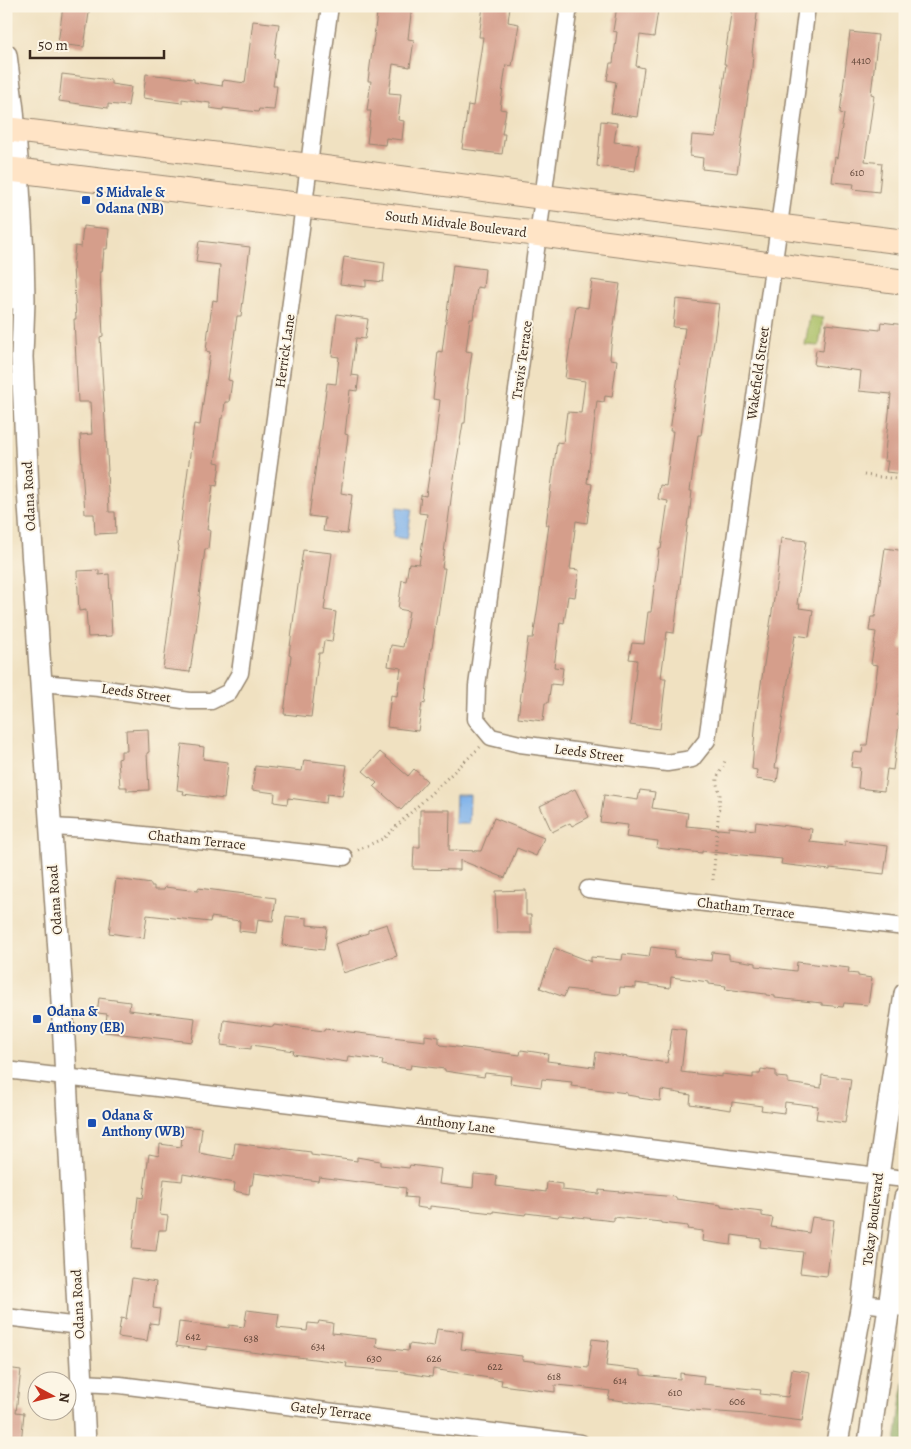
<svg xmlns="http://www.w3.org/2000/svg" width="911" height="1449" font-family="Alegreya,serif">
<style>
.green{fill:#a8be63;stroke:#727440}
.forest{fill:#86a559;stroke:#60683c}
.water{fill:#7db1ea;stroke:#5c6e84}
.building{fill:#d59e8b}
.lines{fill:none;stroke-linecap:round;stroke-linejoin:round}
.minor-casing{stroke:#968670;stroke-width:19}
.tertiary-casing{stroke:#968670;stroke-width:24}
.secondary-casing{stroke:#968670;stroke-width:26}
.path{stroke:#968670;stroke-width:3;stroke-dasharray:1 4;stroke-linecap:butt}
.minor{stroke:#fff;stroke-width:16}
.tertiary{stroke:#fff;stroke-width:21}
.secondary{stroke:#ffe4c6;stroke-width:24}
.transit-dot{fill:#1a4fb4;stroke:#fcf5e5;stroke-width:2}
.labels{text-anchor:middle;dominant-baseline:central;stroke-width:4;stroke-linejoin:round;paint-order:stroke}
.number-label{font-size:11px;fill:#624739}
.transit-label{font-size:14px;font-weight:bold;fill:#164399;stroke:#fcf5e5;text-anchor:start}
.street-label{font-size:14px;fill:#3b2a1e;stroke:#fcf5e5}
</style>
<rect width="100%" height="100%" fill="#fcf5e5"/>
<filter id="ink" filterUnits="userSpaceOnUse"><feTurbulence type="fractalNoise" baseFrequency=".02" numOctaves="2"/><feDisplacementMap in="SourceGraphic" scale="10" xChannelSelector="R" yChannelSelector="G"/><feConvolveMatrix kernelMatrix="1 2 1 2 8 2 1 2 1" color-interpolation-filters="sRGB"/></filter>
<filter id="wash" filterUnits="userSpaceOnUse"><feTurbulence type="fractalNoise" baseFrequency=".0096" numOctaves="4" result="noise"/><feDisplacementMap in="SourceGraphic" scale="20" xChannelSelector="R" yChannelSelector="G"/><feGaussianBlur stdDeviation="1.12" result="paint"/><feColorMatrix in="noise" values="0 0 0 0 0 0 0 0 0 0 0 0 0 0 0 0 0 1.4 0 .05"/><feComposite in="paint" operator="in"/></filter>
<g filter="url(#wash)">
<rect width="100%" height="100%" fill="#f0e1c1"/>
<path class="green" d="M810 316 823 318 819 346 805 345Z"/>
<path class="forest" d="M905 1375V1443H896Z"/>
<path class="water" d="M397 507 412 509 407 539 393 537Z
M456 795H470L469 824H455Z"/>
<g id="blocks">
<path class="building" d="M63 6H90L84 47 58 44Z
M378 6H412L408 39 414 40 410 67 393 64 389 93 401 94 398 120 404 121 402 140 386 138 385 145 367 143 371 111H367L371 81H368Z
M483 6H510L508 22 519 24 512 66 506 65 500 109 506 110 502 134H505L502 154 462 149 468 105 473 106 483 37H479Z
M617 6H629L658 10 654 37 640 35 636 66 644 68 637 117 611 113 616 82 607 80 610 63H613L617 32 613 31Z
M732 6H758L752 53H753L752 67 737 173 702 169 703 158 690 156 692 135 716 137 726 64H724Z
M253 21 279 24 274 58 277 59 273 86H277L274 110 259 109 258 112 223 108V110L210 108V103L182 99V103L143 98 146 74 194 79V82L222 86 223 80 245 83Z
M850 32 878 35 871 94 874 95 865 161 882 163 879 192 853 189 854 184 832 182 835 157 837 158 844 114 840 113Z
M62 74 111 80V84L131 87 128 106 108 104V108L59 101Z
M601 121 617 123 614 142 639 145 635 171 597 166Z
M83 226 109 229 107 249H104L102 272H100L103 336 100 337 108 471H107L109 512H115L116 533 95 534 94 514H85L80 435 92 434 90 402H78L74 319H76L73 265 75 246 81 247Z
M199 241 250 247 241 316H237L228 380 232 381 229 402H225L223 418H221L215 462 220 463 217 486 213 485 207 530H210L208 549H205L199 596 200 597 196 624H197L190 672 163 669 179 546 178 545 194 424 200 425 210 352 206 351 208 332 213 300 217 301 220 265 196 262Z
M344 257 385 263 383 282 366 280V287L340 284Z
M453 265 485 269 483 288 477 287 473 319H470L466 351 472 352 467 389H468L465 423H463L453 484 442 568H445L438 615H437L432 648H431L425 704 422 703 418 731 387 727 391 695 397 696 401 668 388 666 391 645 403 647 409 611 398 609 402 580 406 581 409 563 419 564 427 514 419 513 421 495 426 496 434 443H435L440 400 433 399 438 351 442 352Z
M592 280 620 284 611 346 610 359 617 360 612 397 605 396 604 402 597 401 587 483 592 484 587 523 576 521 570 569 579 570 575 597 568 596 564 623 560 622 554 667 563 668 561 685 551 684 548 703H545L543 721 518 718 528 638H533L539 599 549 525H546L557 442 563 443 567 412 581 413 585 381 565 378 576 306 588 308Z
M676 299 719 304 701 435H698L690 491H692L689 519H688L674 633 667 632 661 678H666L660 729 630 725 637 660 629 659 632 643 644 644 648 612H651L659 549H661L668 501 658 499 660 485 666 486 673 431H670L685 328 673 327Z
M337 314 368 319 365 339 356 338 351 375 359 376 357 391 350 390 345 434 348 435 341 493 352 495 347 534 323 531 325 518 309 516 327 383 336 384 339 357 332 356Z
M881 322 905 325V474L886 472 888 461H884L891 394 859 391 861 371 814 365 816 350 823 351 826 324 880 330Z
M781 538 806 541 797 604H800L799 608 813 610 809 637 795 635 775 768H779L777 782 756 779 757 770 752 769 756 717 777 579Z
M885 548 905 551V618L900 648 905 649V665L897 716 900 717 893 770 887 769 884 791 858 788 860 768 851 767 853 752 862 753 863 745H867L878 665 871 664 876 632 869 631 871 617H875Z
M303 550 332 553 324 610 336 612 332 642 324 641 322 653H319L311 717 284 714 291 656 289 655 295 607Z
M99 570V575L109 574 112 636 88 637 86 610 79 611 77 571Z
M148 729 149 752 147 753 149 790 127 791V787H120L118 759 121 758V751H127L126 730Z
M182 744 204 747 203 759 228 762 224 799 183 794 184 791 177 790Z
M380 752 408 776 414 769 427 781 401 810 374 786 377 783 363 771Z
M304 760 347 765 342 796 327 794 326 803 288 798 287 804 274 802 275 793 252 790 255 766 302 771Z
M575 789 589 817 572 826 570 823 552 832 540 806Z
M640 790 655 792 652 808 688 813 686 826 729 830V827L755 830 756 822 812 829 810 842 845 846V841L888 846 884 874 830 868V870L781 864 782 859 702 851V853L657 848 658 841 626 837 628 825 600 822 604 795 638 800Z
M420 810H450L449 850 481 851 494 818 544 838 536 856 517 848 505 878 460 860V870L413 869 414 847H420Z
M116 879 151 884V886H154V890H164L165 887 198 891V888L276 898 273 921 258 919 256 933 239 931 240 921 211 917 210 922 147 915 144 938 109 933Z
M526 890V915H531V933H497L495 891Z
M286 916 307 918V925L327 927 324 950 282 945Z
M387 924 397 956 343 973 335 944 368 933V930Z
M651 947 675 950 674 957 711 961 712 952 729 954V959L756 963V966L796 971 797 962 849 968 848 973 858 974V976L872 978 868 1005 844 1003 843 1007 822 1005V1003L775 998V996L766 995V994L725 989 726 986 709 984V982L671 977 670 988 636 983V988L620 987 619 995 567 989 564 997 540 988 554 948 591 962V957L622 960 623 954 649 957Z
M99 998 130 1002 129 1010 195 1018 192 1042 105 1032 107 1014 97 1013Z
M224 1020 273 1027 274 1025 324 1031 325 1029 425 1041V1035L439 1037V1043L441 1045 520 1055 521 1050 548 1054 547 1061 594 1067 596 1052 667 1063 672 1028 686 1030 681 1072 722 1077V1074L753 1078V1074H760L761 1069 776 1071V1077L788 1078V1083L821 1088 822 1075 851 1079 845 1123 816 1119 818 1106 785 1102 784 1113 761 1110 762 1106 732 1102 731 1110 690 1104 691 1095 661 1090 660 1101 639 1098V1097L627 1095V1093L571 1086 572 1082 542 1079 541 1087 510 1083 511 1076 485 1073 484 1077 445 1071V1069L411 1065 410 1069 382 1065 383 1060 348 1056 347 1062 293 1054 294 1051 251 1045V1049L221 1045Z
M183 1126 202 1128 199 1153 233 1159 235 1143 271 1148 272 1147 311 1152V1155L357 1161V1157L380 1161V1165L409 1168 410 1165 441 1169 439 1184 473 1188 474 1174 497 1176 496 1186 546 1192 547 1182 562 1184V1190L599 1194V1190L676 1197V1199L721 1205V1207L762 1212V1216L773 1218 771 1227 809 1233 812 1217 834 1220 827 1276 800 1273 803 1252 760 1247 761 1239 732 1235 731 1245 702 1241 703 1231 687 1229 688 1226 661 1223V1222L614 1217V1221L559 1215 558 1217 526 1213 525 1215 493 1211V1213L430 1206V1209L416 1207 417 1198 405 1197 406 1188 319 1177 318 1181 254 1173 252 1185H250L249 1194 234 1191 235 1183 183 1174 182 1181 164 1179 160 1215 168 1216 166 1230H159L156 1251 132 1249 138 1197 143 1198 149 1154 159 1156 160 1144 181 1147Z
M132 1278 156 1282 153 1308 160 1309 158 1324 150 1323 147 1341 118 1337 121 1318 126 1319Z
M247 1310 279 1314 277 1328 307 1331 308 1323 318 1324 319 1321 333 1323 332 1333 377 1338 376 1347 408 1351 409 1344 434 1347 437 1329 463 1332 461 1349 522 1356V1360L588 1368 592 1339 609 1341 606 1366 641 1370V1375L680 1379V1373L704 1376 703 1384 761 1390 760 1394 788 1397 792 1369 810 1372 802 1421 747 1414 692 1410 608 1399 610 1391 579 1387 555 1385V1392L501 1385 502 1380 433 1369 432 1377 405 1373V1372L346 1367 347 1363 273 1354V1355L207 1346V1350L176 1346 179 1322 229 1328V1325L244 1327Z
M6 1368 21 1370 16 1412 24 1413 21 1443H6Z"/>
</g>
</g>
<g filter="url(#ink)">
<use href="#blocks" fill-opacity="0" stroke="#968670" stroke-width="1"/>
<g class="lines">
<defs>
<path id="minor" d="M569 6 477 686 476 719 491 737 520 744 667 763 692 759 707 740 782 204 807 6
M41 683 99 688 190 701H211L229 692 240 673 300 236 321 70 330 6
M51 827 89 829 344 857
M588 889 905 927
M6 1070C163 1089 319 1107 476 1126 619 1144 762 1163 905 1179
M862 1303 905 1308
M6 1317 79 1326
M82 1383 120 1385 581 1443"/>
<path id="tertiary" d="M6 55 13 110 18 171 23 253 24 300 22 357 28 490 61 982 85 1443
M6 235 10 298
M837 1443 862 1303 878 1176 905 994
M869 1443 905 1198"/>
<path id="secondary" d="M6 129 310 166 543 197 905 242
M6 169 538 234 905 282"/>
</defs>
<use href="#minor" class="minor-casing"/>
<use href="#tertiary" class="tertiary-casing"/>
<use href="#secondary" class="secondary-casing"/>
<path class="path" d="M864 475 905 480
M358 850 384 838 480 747
M713 880 720 794C712 774 721 777 725 760"/>
<use href="#minor" class="minor"/>
<use href="#tertiary" class="tertiary"/>
<use href="#secondary" class="secondary"/>
</g>
</g>
<g class="transit-dot">
<rect x="81" y="195" width="10" height="10" rx="2.5"/>
<rect x="32" y="1014" width="10" height="10" rx="2.5"/>
<rect x="87" y="1118" width="10" height="10" rx="2.5"/>
</g>
<g class="labels">
<g class="number-label">
<text x="861" y="60">4410</text>
<text x="857" y="172">610</text>
<text x="193" y="1336">642</text>
<text x="251" y="1338">638</text>
<text x="318" y="1346">634</text>
<text x="374" y="1358">630</text>
<text x="434" y="1358">626</text>
<text x="495" y="1366">622</text>
<text x="554" y="1376">618</text>
<text x="620" y="1380">614</text>
<text x="675" y="1392">610</text>
<text x="737" y="1401">606</text>
</g>
<g class="transit-label">
<text x="96" y="192">S Midvale &amp;<tspan x="96" dy="16">Odana (NB)</tspan></text>
<text x="47" y="1011">Odana &amp;<tspan x="47" dy="16">Anthony (EB)</tspan></text>
<text x="102" y="1115">Odana &amp;<tspan x="102" dy="16">Anthony (WB)</tspan></text>
</g>
<g class="street-label">
<text transform="translate(456 224) rotate(7)">South Midvale Boulevard</text>
<text transform="translate(285 351) rotate(-82)">Herrick Lane</text>
<text transform="translate(522 360) rotate(-82)">Travis Terrace</text>
<text transform="translate(758 373) rotate(-82)">Wakefield Street</text>
<text transform="translate(29 496) rotate(-93)">Odana Road</text>
<text transform="translate(136 693) rotate(8)">Leeds Street</text>
<text transform="translate(589 753) rotate(7)">Leeds Street</text>
<text transform="translate(197 840) rotate(6)">Chatham Terrace</text>
<text transform="translate(55 900) rotate(-94)">Odana Road</text>
<text transform="translate(746 908) rotate(7)">Chatham Terrace</text>
<text transform="translate(456 1124) rotate(7)">Anthony Lane</text>
<text transform="translate(873 1219) rotate(-83)">Tokay Boulevard</text>
<text transform="translate(78 1304) rotate(-93)">Odana Road</text>
<text transform="translate(331 1411) rotate(7)">Gately Terrace</text>
</g>
</g>
<rect width="911" height="1449" fill="none" stroke="#fcf5e5" stroke-width="25"/>
<g transform="translate(52 1396) rotate(97)"><circle r="24" fill="#fcf5e5" stroke="#afa495"/>
<path d="M0-4L9 19L0 12L-9 19Z" fill="#c8321e"/>
<text y="-8" font-size="14" font-weight="bold" text-anchor="middle" fill="#3b2a1e">N</text>
</g>
<path d="M30 50v8h134v-8" fill="none" stroke="#3b2a1e" stroke-width="2.5"/>
<text x="38" y="50" font-size="15" fill="#3b2a1e" stroke="#fcf5e5" stroke-width="4" paint-order="stroke">50 m</text>
</svg>
